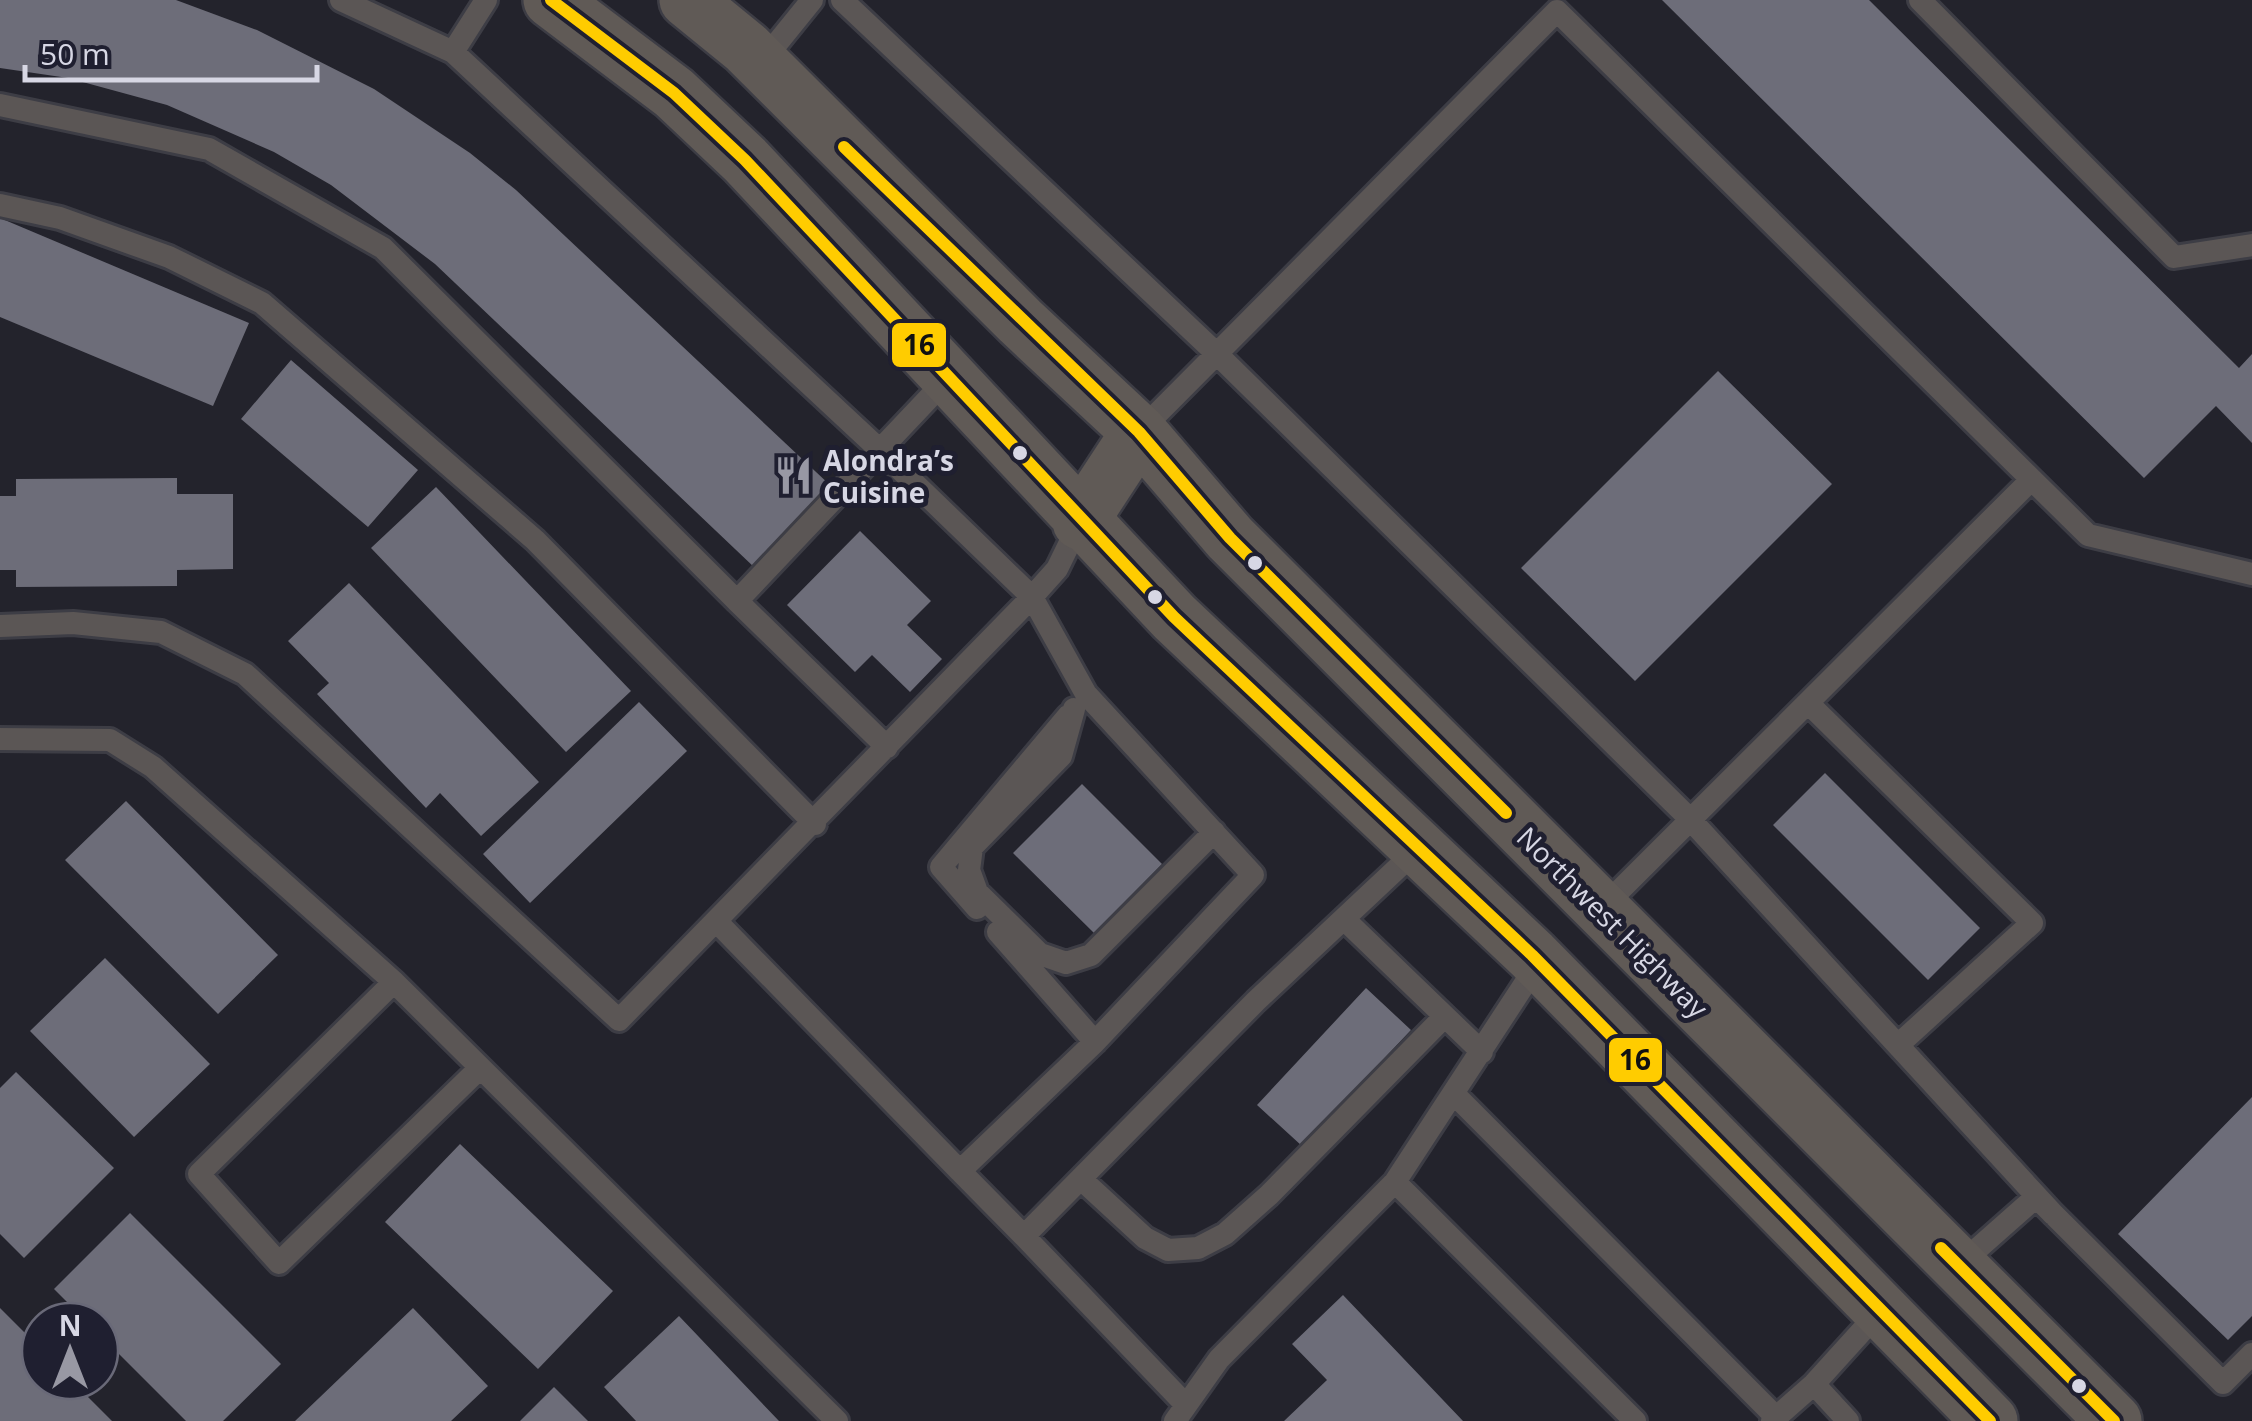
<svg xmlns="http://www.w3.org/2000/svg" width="2252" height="1421" font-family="'Open Sans',sans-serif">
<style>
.building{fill:#6d6d79}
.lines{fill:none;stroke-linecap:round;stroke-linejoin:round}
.lane-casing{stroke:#3d3d45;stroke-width:28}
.secondary-casing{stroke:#3d3d45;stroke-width:60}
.lane{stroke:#5b5655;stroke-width:22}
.secondary{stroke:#605a56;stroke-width:55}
.bus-1-casing{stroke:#1f1f30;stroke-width:20}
.bus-1{stroke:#fc0;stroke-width:12}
.bus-dot{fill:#d7d7e4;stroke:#1f1f30;stroke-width:4}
.labels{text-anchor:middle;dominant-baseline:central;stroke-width:10;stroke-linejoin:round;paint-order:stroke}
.poi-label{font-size:28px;font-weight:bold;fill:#d7d7e4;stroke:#1f1f30;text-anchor:start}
.street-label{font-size:28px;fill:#d7d7e4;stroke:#1f1f30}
.line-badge{stroke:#1f1f30;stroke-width:4}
.pale-badge-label{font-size:28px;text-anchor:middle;font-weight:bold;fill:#111}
</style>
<rect width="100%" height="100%" fill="#23232c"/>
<path class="building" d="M0 0H176L257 30 374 89 470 153 516 190 832 487 755 568 435 264 331 185 274 152 167 105 68 78 0 68Z
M1662 0H1869L2239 368 2252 354V443L2216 406 2144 478Z
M0 218 249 323 213 406 0 317Z
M291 360 418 470 368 527 241 419Z
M1718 371 1832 484 1635 681 1521 568Z
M177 478V494H233V569L177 570V586L16 587V570H0V496H16V479Z
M436 487 631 691 566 752 371 548Z
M860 531 931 601 907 625 942 659 910 692 872 655 855 672 787 605Z
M349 583 539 782 481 836 440 793 426 808 317 694 329 683 288 641Z
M639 702 687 751 530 903 483 854Z
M1825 773 1980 928 1928 980 1773 825Z
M1082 784 1162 864 1094 933 1013 853Z
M126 801 278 955 218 1014 65 860Z
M105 958 210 1064 134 1137 30 1031Z
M1366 988 1411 1030 1302 1146 1257 1105Z
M16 1072 114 1168 24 1258 0 1234V1088Z
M2252 1097V1316L2228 1340 2118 1234Z
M460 1144 613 1291 538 1369 385 1222Z
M130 1213 281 1364 223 1421H186L100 1335V1321H86L54 1289Z
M1343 1295 1463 1421H1284L1327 1380 1292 1344Z
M0 1308 40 1348V1381H72L112 1421H0Z
M413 1308 488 1386 451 1421H295Z
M679 1316 779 1421H636L604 1387Z
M554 1387 588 1421H520Z"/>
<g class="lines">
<defs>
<path id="lane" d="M341 0 453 52 880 450 1032 597 1086 694 1253 875 1095 1042 960 1171 1024 1236
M842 0 1217 354 1688 817 2053 1214
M1920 0 2174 257 2252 245
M453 52 486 0
M761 63 812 0
M0 105 209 149 383 248 737 601 947 379
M0 205 60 218 169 257 262 303 535 540 815 824
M1139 432 1557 11 2088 535 2252 574
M737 601 887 747
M0 626 73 623 161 632 245 674 619 1020 1032 597 1057 569 1080 522
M1808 703 2032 923 1898 1045
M1074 709 1061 756 972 847 969 870 977 892 1040 954 1066 963 1091 955 1214 832
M0 739 110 740 153 767 394 982 837 1421
M977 908 941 867 1068 716
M1600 910 2031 480
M1344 919 1482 1052
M717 922 960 1171
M998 932 1095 1042
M394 982 199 1174 279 1263 479 1069
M1455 1095 1776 1417
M1081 1179 1145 1238 1168 1250 1198 1248 1225 1234 1269 1195 1444 1017
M1395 1182 1635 1421
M1958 1266 2036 1197 2223 1383 2252 1354
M1814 1384 1848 1421
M1186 1405 1024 1236 1256 1001 1419 848
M1175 1421 1219 1359 1395 1182 1539 962
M1772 1421 1814 1384 1881 1310"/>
<path id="secondary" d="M551 0 674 93 745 160 1174 617 1532 955 1990 1421
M687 0 746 48 1020 321 1139 432 1230 538 2114 1421
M1080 522 1139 432"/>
</defs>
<use href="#lane" class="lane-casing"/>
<use href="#secondary" class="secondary-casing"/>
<use href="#lane" class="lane"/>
<use href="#secondary" class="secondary"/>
<defs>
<path id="bus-1" d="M551 0 674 93 745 160 1174 617 1532 955 1990 1421
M844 147 1139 432 1230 538 1506 813
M1941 1248 2114 1421"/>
</defs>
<use href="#bus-1" class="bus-1-casing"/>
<use href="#bus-1" class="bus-1"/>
</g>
<defs>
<symbol id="restaurant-bare" viewBox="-9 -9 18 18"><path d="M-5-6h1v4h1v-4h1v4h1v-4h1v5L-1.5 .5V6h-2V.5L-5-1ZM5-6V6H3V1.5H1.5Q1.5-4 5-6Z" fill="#9898a4" stroke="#1f1f30" stroke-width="2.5" paint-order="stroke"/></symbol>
</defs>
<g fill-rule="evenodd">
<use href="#restaurant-bare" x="766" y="448" width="55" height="55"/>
</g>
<g class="bus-dot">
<circle cx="1020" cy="453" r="9"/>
<circle cx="1255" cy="563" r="9"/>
<circle cx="1155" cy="597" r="9"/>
<circle cx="2079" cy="1386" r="9"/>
</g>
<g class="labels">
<g class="poi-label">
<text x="823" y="460">Alondra’s<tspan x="823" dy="32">Cuisine</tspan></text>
</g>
<g class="street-label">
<text transform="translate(1613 922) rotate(45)">Northwest Highway</text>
</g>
</g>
<g class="line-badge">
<rect x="890" y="321" width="58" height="48" rx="10" fill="#fc0"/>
<rect x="1607" y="1036" width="57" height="48" rx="10" fill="#fc0"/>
</g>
<g class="pale-badge-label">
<text x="919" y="355">16</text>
<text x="1635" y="1070">16</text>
</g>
<g transform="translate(70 1351)"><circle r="48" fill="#1f1f30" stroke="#696978" stroke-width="2.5"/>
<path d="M0-8L18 38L0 25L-18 38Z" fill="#9898a4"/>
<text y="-15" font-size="28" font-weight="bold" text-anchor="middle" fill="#d7d7e4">N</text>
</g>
<path d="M25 65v15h292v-15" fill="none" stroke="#d7d7e4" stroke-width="5"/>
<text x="40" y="65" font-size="30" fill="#d7d7e4" stroke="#1f1f30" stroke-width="8" paint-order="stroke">50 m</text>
</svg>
